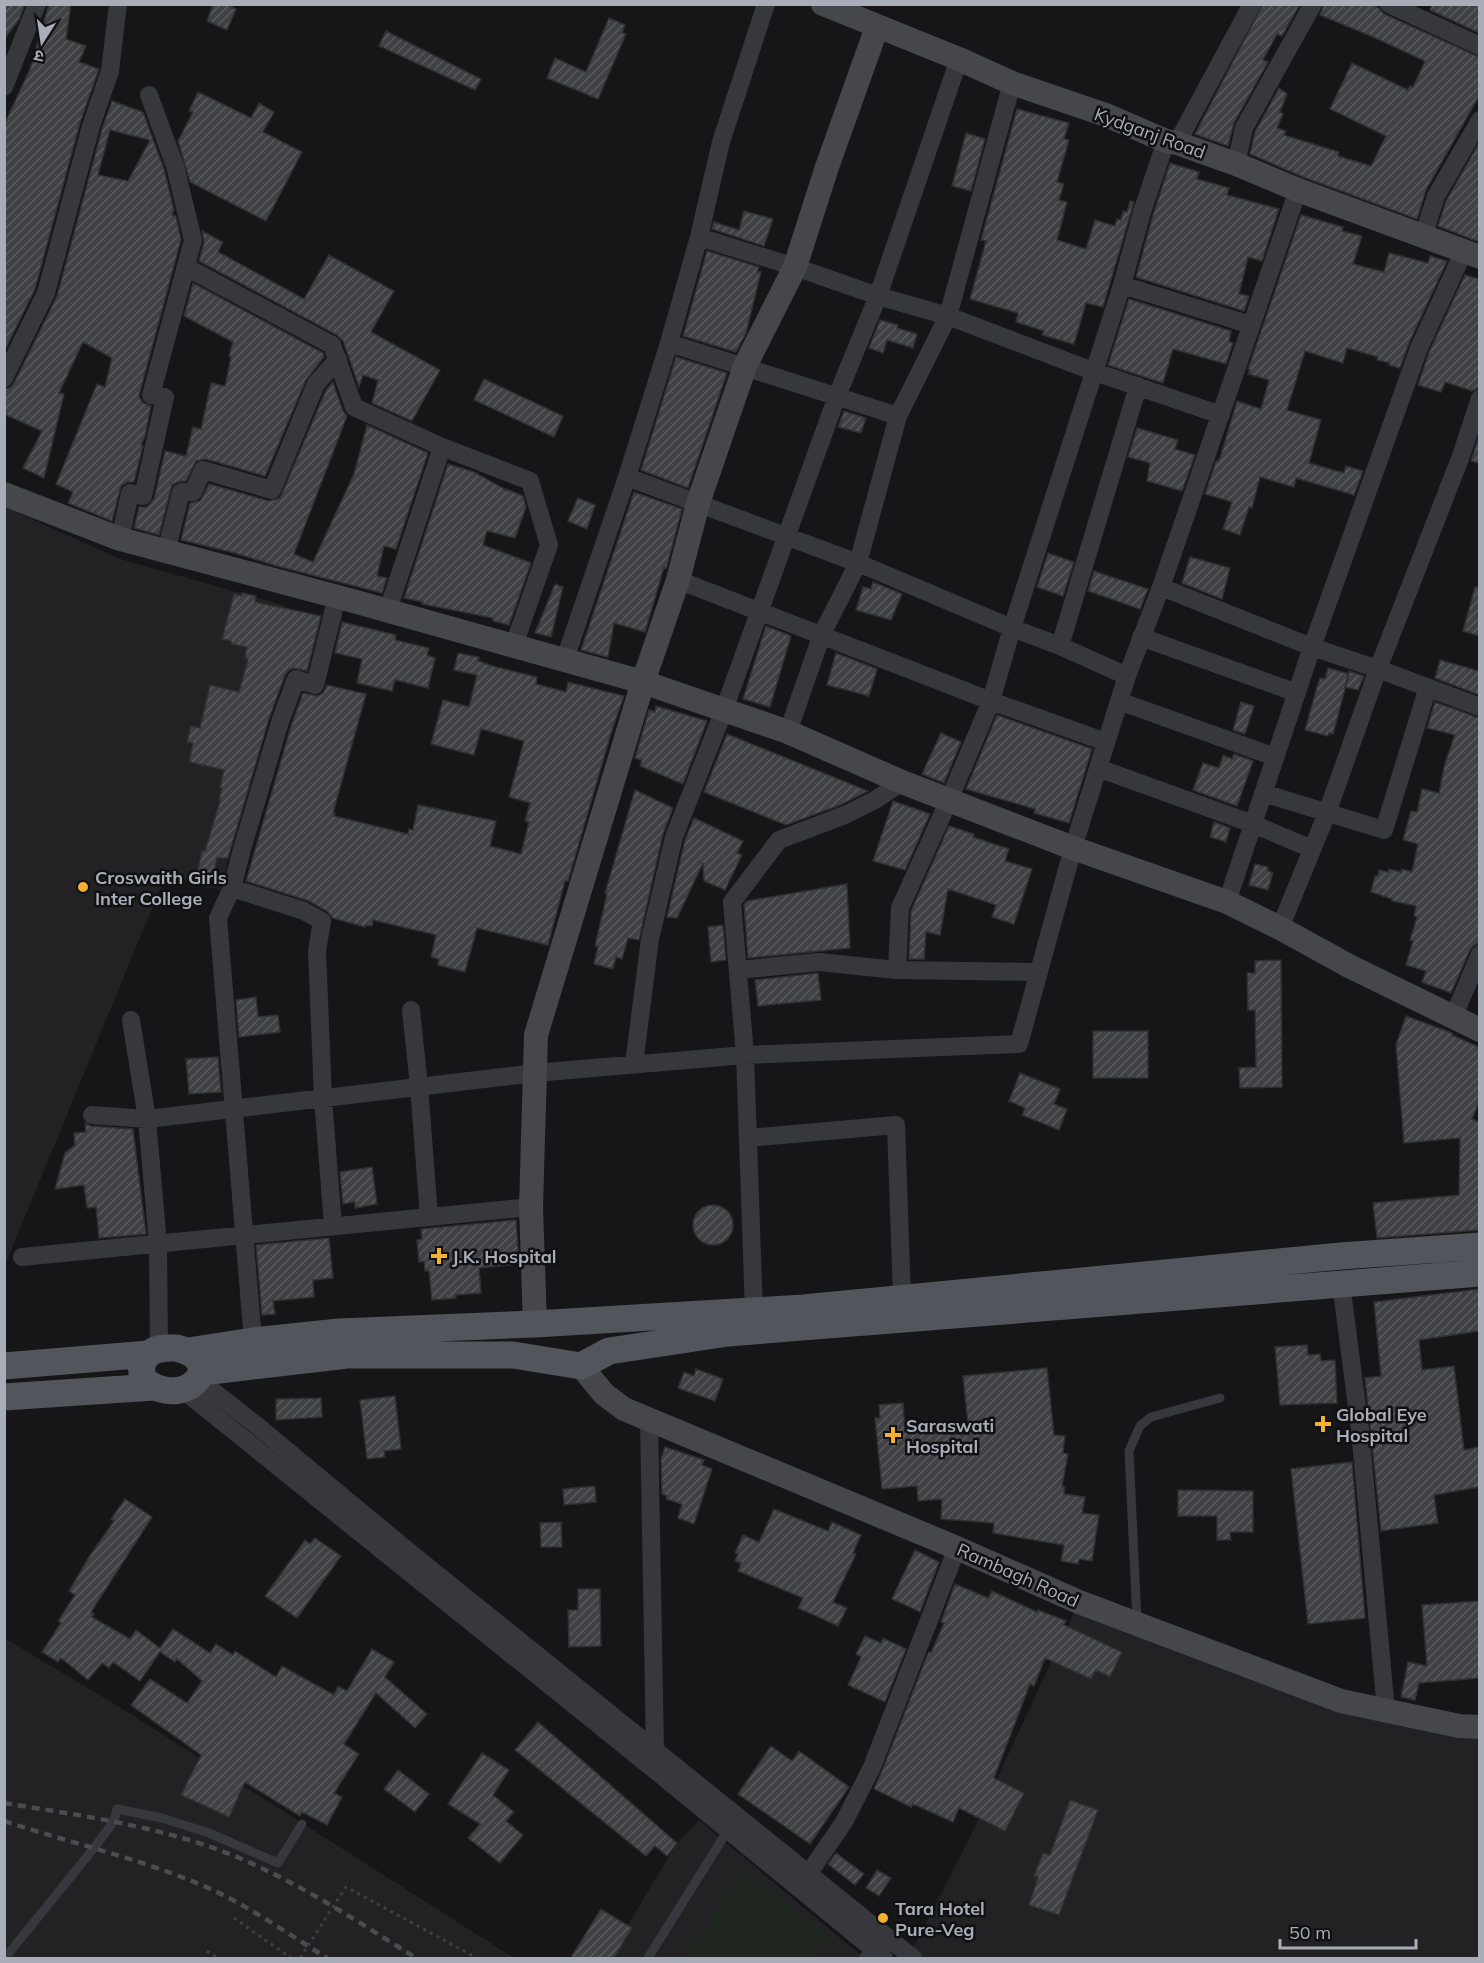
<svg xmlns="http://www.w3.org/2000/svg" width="1484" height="1963" font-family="Mulish,'Noto Sans Devanagari',sans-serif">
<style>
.built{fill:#222225}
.green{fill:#1e261f}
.building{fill:url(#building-hatch);stroke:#303034;stroke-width:1.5;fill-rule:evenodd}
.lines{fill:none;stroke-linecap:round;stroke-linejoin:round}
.path{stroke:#3d3f44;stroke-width:3;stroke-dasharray:3 4.5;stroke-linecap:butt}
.lane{stroke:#37383d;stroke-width:9}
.street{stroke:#37383d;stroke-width:18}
.secondary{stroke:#45474d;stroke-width:24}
.primary{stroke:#53555c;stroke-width:27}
.rail{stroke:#4a4c52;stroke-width:4.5;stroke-dasharray:8 6;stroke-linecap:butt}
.path-bridge{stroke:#3d3f44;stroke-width:3;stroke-dasharray:3 4.5;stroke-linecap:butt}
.poi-dot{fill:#f2b134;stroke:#111113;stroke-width:2}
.labels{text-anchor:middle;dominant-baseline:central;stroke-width:5;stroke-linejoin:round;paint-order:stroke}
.street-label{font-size:18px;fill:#a8adb8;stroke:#111113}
.poi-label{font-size:18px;font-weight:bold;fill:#a8adb8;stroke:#111113;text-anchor:start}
</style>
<defs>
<pattern id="building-hatch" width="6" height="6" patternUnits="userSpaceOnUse" patternTransform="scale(1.5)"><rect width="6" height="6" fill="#404145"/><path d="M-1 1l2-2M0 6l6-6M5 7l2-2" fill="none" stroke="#595a5e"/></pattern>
</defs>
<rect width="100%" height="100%" fill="#161618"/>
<path class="built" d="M5 507 120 559 286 606 221 890 193 884 167 872 5 1265Z
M1079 1602 1228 1659 1479 1729V1958H908L970 1837Z
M4 1638 121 1708 514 1958H5Z
M699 1820 864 1958H608L677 1843Z"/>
<path class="green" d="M744 1870 829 1935 812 1958H685Z"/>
<path class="building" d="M4 4H25L19 20 4 39Z
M49 4H71L66 39 86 46 79 62 99 69 80 123 35 289 4 352V125L30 69Z
M213 4H227L236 9 227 30 207 21Z
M1263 4H1300L1282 36 1277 34 1263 60 1268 62 1234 123 1228 146 1195 134Z
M1324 4H1371L1379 8 1384 14 1479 57V96L1426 190 1417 219 1303 177 1250 154 1255 132 1279 88 1287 94 1280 112 1283 114 1277 128 1286 131 1284 135 1339 152 1338 156 1371 166 1386 136 1330 109 1352 63 1408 90 1410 86 1413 87 1425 61 1371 36 1320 15Z
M1432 4H1479V33L1430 10Z
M609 18 625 25 622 33 626 34 598 99 547 78 555 58 586 72Z
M386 31 481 79 475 90 379 46Z
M198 92 251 118 259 103 274 112 263 132 302 152 266 221 190 182 178 141 193 112 189 111Z
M112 101 143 112 164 169 174 210 172 215 176 216 181 240 140 392 139 396 143 403 151 406 145 436 141 445 143 446 134 482H127L121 486 112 521 68 503 73 492 56 484 97 384 105 387 112 358 83 342 59 393 64 394 44 478 23 468 42 431 4 414V389L10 388 14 383 57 296 102 129ZM110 130 150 140 128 181 98 175Z
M1017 109 1069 123 1064 139 1069 140 1057 182 1064 184 1059 200 1067 202 1057 240 1086 249 1095 220 1115 226 1117 219 1121 220 1123 211 1127 212 1130 201 1134 202 1103 307 1086 303 1074 344 1042 335 1044 331 1016 322 1018 313 970 299 986 241 981 240Z
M966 133 985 139 971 191 952 186Z
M1479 143V242L1438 226 1446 201Z
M1170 163 1199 172 1197 179 1229 188 1227 195 1279 209 1262 261 1248 257 1239 294 1249 296 1244 311 1136 277 1153 215Z
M744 211 773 219 764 246 712 229 714 222 739 230Z
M1301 215 1343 227 1342 231 1362 236 1353 264 1384 272 1389 253 1428 263 1430 256 1447 261 1409 343 1400 368 1389 365 1390 363 1377 360 1378 357 1347 348 1343 363 1305 351 1287 410 1321 420 1309 463 1344 473 1346 466 1363 471 1354 495 1296 478 1294 487 1260 477 1252 508 1249 507 1240 535 1223 529 1232 502 1205 494 1216 461H1218L1220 458 1237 401 1261 409 1269 380 1248 374 1250 370 1248 369Z
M202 231 223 242 218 252 304 299 329 255 394 291 371 332 440 370 412 421 372 403 378 380 363 375 359 387 348 355 343 341 337 335 199 261 204 242Z
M707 251 759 267 757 272H761L746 333 736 352 683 336Z
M1465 275 1479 279V387L1472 391 1445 382 1441 392 1418 385 1429 352Z
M193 283 323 353 324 357 306 380 265 476 206 459 196 461 186 481 177 482 172 485 159 535 134 528 139 507H147L154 499 165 451 186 456 193 427 201 429 211 383 225 386 231 357 229 356 233 342 184 316Z
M1129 299 1231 331 1229 342 1233 343 1226 364 1173 349 1163 383 1108 365Z
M880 320 898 325 897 328 917 334 913 348 887 340 883 353 869 348Z
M676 357 727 373 688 488 641 470Z
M484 379 563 416 554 437 474 400Z
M333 382 343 411 347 416 294 554 313 562 354 474 367 425 428 453 396 549 384 546 377 576 387 578 382 593 277 566 235 553 181 540 190 503 200 501 209 484 269 501 280 498 326 390Z
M844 411 866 418 861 433 838 427Z
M1137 428 1178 440 1175 449 1195 455 1182 491 1147 481 1150 463 1128 457Z
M1479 436V463L1471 461Z
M448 464 474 472 506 490V489L523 496 526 507 515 538 487 531 483 545 531 563 509 625 493 621V618L422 604 423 602 404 598Z
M634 492 682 509 667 566 666 568 664 567 645 632 614 623 608 657 581 650Z
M578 498 595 505 587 529 568 521Z
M1048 553 1074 562 1063 596 1037 587Z
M1190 557 1230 568 1222 599 1182 583Z
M1094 571 1148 589 1140 609 1088 591Z
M873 582 902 594 891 620 856 610 863 587 871 589Z
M555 584 563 587 551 637 535 633Z
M1475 587H1479V636L1463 631Z
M242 593 256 596 255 602 321 616 307 671 294 668 289 670 285 675 269 719 228 858H217L212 881 196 878 202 851H205L220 801 219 800 222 788H220L224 770 189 762 193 743 187 742 191 726 200 728 210 685 239 692 248 659 245 658 247 647 231 644V641L222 639 234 594 242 596Z
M342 622 396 635 395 640 429 648 427 655 435 658 428 688 395 680 392 691 357 683 362 659 335 653Z
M766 626 791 636 770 707 743 699Z
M458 653 479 657 478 661 496 667 537 677 536 684 566 692 568 682 624 696 612 730 568 881H565L548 945 477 928 465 972 438 965 439 959 431 957 436 935 373 920 372 926 366 925 365 927 333 918 327 911 309 901 246 881 291 726 303 693 318 696 323 693 327 685 366 694 333 813H335L334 816 408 834 409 829 413 830 418 805 496 821 490 846 521 854 529 822 525 821 530 803 509 797 524 741 481 729 474 755 431 744 443 700 469 707 477 675 454 670Z
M836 653 877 669 869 696 827 685Z
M1440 660 1479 671V695L1435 678Z
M1328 668 1349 674 1333 734 1329 733 1328 736 1305 730 1317 687 1320 678 1325 679Z
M1349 671 1364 676 1358 690 1345 687Z
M1241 702 1254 706 1245 734 1233 730Z
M1435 702 1479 718V943L1474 945 1470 950 1451 993 1422 982 1426 971 1406 965 1413 941 1410 940 1417 917 1414 916 1416 906 1392 901V899L1371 892 1375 876H1378L1379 870 1388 872 1389 869 1401 872 1402 869 1412 872 1418 844 1403 840 1411 811 1417 812 1422 789 1439 793 1445 763 1455 735 1427 728Z
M656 706 707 721 683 784 640 766 642 760 635 758 649 710 655 712Z
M997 715 1092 749 1069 823 1034 813 1035 809 966 789Z
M941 733 961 742 944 783 922 774Z
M727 734 868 791 840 805 786 825 704 792Z
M1234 754 1253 761 1237 806 1193 790 1203 763 1219 768 1223 755 1232 759Z
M635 790 673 808 663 834 639 940 628 938 622 959 616 957 613 969 594 964 598 947 595 946 607 894 605 893Z
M893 801 930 814 905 870 873 861Z
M694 818 743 841 737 853 742 855 725 890 704 881 703 863 677 918 667 917 685 840Z
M1214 822 1230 828 1226 842 1210 837Z
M949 826 974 834 973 837 1009 849 1005 861 1032 869 1014 924 992 917 996 905 948 889 940 935 926 932 924 959H909L911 911Z
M1255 864 1268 867V871L1273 873 1268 890 1249 885Z
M847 884 850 948 748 958 744 905 747 901Z
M723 925 726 960 711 962 708 927Z
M1281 960 1282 1087 1240 1088 1239 1068 1256 1067 1255 1010H1248L1247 973H1255V961Z
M818 973 821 1000 758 1006 755 980Z
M256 997 258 1017 278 1015 280 1032 239 1037 236 1000Z
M1406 1016 1452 1033V1035L1479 1047V1102L1472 1119 1479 1122V1230L1377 1238 1373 1203 1459 1195 1460 1138 1404 1143 1396 1045Z
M1093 1031H1148V1078H1093Z
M218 1057 221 1092 189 1094 186 1059Z
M1020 1073 1060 1089 1054 1104 1067 1109 1059 1130 1022 1115 1025 1108 1009 1101Z
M85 1123 91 1126 133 1129 146 1234 99 1238 96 1207 87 1208 84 1185 55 1189 65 1153 75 1145 74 1133 86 1132Z
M372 1167 377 1204 355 1208V1202L343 1204 340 1172Z
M693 1225a20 20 0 1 1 40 0a20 20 0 1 1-40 0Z
M516 1220 519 1264 479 1268 481 1293 455 1295 456 1298 432 1300 429 1271H425L424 1261 419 1262 417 1240 422 1239 421 1229Z
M329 1238 333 1278 313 1280 314 1297 273 1301 275 1314 262 1315 256 1245Z
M1479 1289V1331L1419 1340 1422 1370 1454 1366 1464 1450 1479 1447V1487L1434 1495 1438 1523 1381 1531 1365 1378 1381 1376 1374 1302Z
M1307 1345 1308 1355 1320 1354 1321 1361 1335 1360 1337 1403 1280 1405 1275 1347Z
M1047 1368 1054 1435 1065 1436 1063 1453 1068 1454 1062 1486 1065 1487 1064 1494 1085 1497 1082 1513 1099 1515 1092 1561 1079 1559 1078 1564 1061 1561 1064 1545 993 1533 994 1523 941 1519 942 1499 918 1501 917 1486 882 1489 875 1418H880L879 1405 903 1403 905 1431 933 1429 934 1433 969 1435 963 1376Z
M696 1369 723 1379 715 1401 678 1388 684 1372 694 1376Z
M395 1396 401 1449 384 1451 385 1457 367 1459 360 1400Z
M321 1398 322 1417 276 1420V1399Z
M665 1447 704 1460 702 1465 712 1469 694 1524 678 1518 682 1504 666 1499 667 1496 662 1494 661 1459Z
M1352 1462 1365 1618 1308 1624 1291 1469Z
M595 1486 596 1502 564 1505 563 1489Z
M1178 1490 1253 1491V1532H1230L1231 1540H1217V1516H1178Z
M125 1499 152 1517 91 1612 94 1614 92 1617 130 1639 136 1630 160 1648 173 1629 210 1653 216 1644 233 1655 235 1651 276 1677 282 1666 334 1695 338 1686 347 1691 372 1649 394 1662 385 1677 427 1714 415 1728 376 1693 344 1744 359 1754 334 1793 342 1797 327 1825 302 1812 300 1816 245 1782 229 1817 181 1795 201 1755 131 1705 150 1679 187 1703 202 1681 177 1659 175 1662 160 1652 140 1681 113 1662 109 1668 102 1663 88 1680 61 1658 58 1662 42 1652 61 1623 58 1621 75 1595 69 1591 89 1557 114 1521 111 1519Z
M774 1509 828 1531 832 1522 861 1535 853 1553 856 1554 833 1602 847 1608 838 1626 798 1608 803 1598 738 1571 741 1563 735 1561 738 1554 735 1553 743 1535 759 1542Z
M561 1522 562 1547H541L540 1523Z
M315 1538 341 1556 297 1618 265 1596 305 1540 310 1544Z
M915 1550 939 1562 920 1612 892 1599Z
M955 1584 988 1598 992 1591 1037 1612 1038 1610 1066 1621 1064 1625 1122 1652 1110 1677 1096 1670 1091 1679 1045 1658 1034 1686 1030 1684 994 1778 1024 1793 1005 1831 959 1808 953 1822 913 1804 911 1807 874 1789 882 1771 926 1658 929 1652 931 1653 944 1623 941 1622Z
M578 1589H600L601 1646 569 1647 568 1610H578Z
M1479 1601V1678L1419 1683 1415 1700 1401 1697 1408 1662 1427 1666 1422 1605Z
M865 1636 881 1643 883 1638 906 1649 885 1702 848 1685 861 1657 856 1654Z
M538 1722 677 1843 667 1856 655 1846 646 1856 515 1750Z
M771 1746 792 1761 799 1751 849 1787 810 1844 738 1794Z
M482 1753 509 1770 493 1795 514 1812 506 1821 523 1835 500 1863 468 1838 480 1824 448 1804Z
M398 1770 429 1794 415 1812 384 1789Z
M1070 1800 1098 1810 1059 1915 1029 1905 1038 1877 1034 1876 1043 1853 1050 1855Z
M836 1853 864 1874 855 1885 828 1864Z
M877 1870 891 1878 879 1896 866 1888Z
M601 1909 632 1928 613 1959H570Z"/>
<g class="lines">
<path class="path" d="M234 1918 291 1958
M207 1951 218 1958"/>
<path class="lane" d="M1137 1621 1129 1451 1140 1426 1151 1417 1220 1398
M5 1958 94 1848 114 1821 117 1809 162 1818 209 1833 278 1863 302 1824
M648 1958 728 1830
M863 1958 871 1948"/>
<path class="street" d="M1389 4 1480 46
M4 87 37 4
M1177 143 1252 4
M1236 164 1244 128 1313 4
M699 237 795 267 878 296 948 316 1095 372 1221 415
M1423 237 1436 196 1480 120
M186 267 332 345 354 407 442 447 530 481 549 545 514 645
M1122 285 1251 325
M669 343 898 416
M4 378 46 293 91 126 110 71 118 4
M627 477 858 563 1012 628 1060 646 1127 676
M120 539 130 493 143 496 165 397 151 395 193 240 175 166 149 95
M166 552 181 492H193L203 470 272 490 316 384 338 359
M678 580 991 701 1106 742
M1161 587 1312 647 1378 669 1480 707
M388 610 442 447
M1141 637 1297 693
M1060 646 1138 386
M565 659 627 477 669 343 699 237 721 142 766 4
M1119 701 1275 757
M788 732 822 634 858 563 898 416 948 316 1012 83
M1098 768 1253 824 1312 849
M1263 793 1384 830 1428 687
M232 888 304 911 322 921 317 951 323 1098 333 1226
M1227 902 1312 647 1419 348 1464 251
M1280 928 1327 813 1378 669 1461 456 1480 398
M738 970 819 962 897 970 1039 972
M897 970 900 908 949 800 991 701 1012 628 1122 285 1142 212 1166 141
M411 1010 419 1086 429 1217
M1453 1018 1480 954
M131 1020 147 1119 158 1244 159 1349
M634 1064 650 939 674 837 724 710 837 396 878 296 959 59
M92 1115 147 1119 535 1073 745 1055 1019 1044 1073 848 1127 676 1161 587 1298 190
M748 1138 896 1125 902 1298
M22 1257 531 1207
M1341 1283 1360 1430 1386 1710
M754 1311 745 1055 732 902 779 840 845 815 875 800 902 782
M253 1341 218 918 232 888 242 849 280 722 296 679 315 685 337 597
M199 1380 256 1425 408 1551 913 1958
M183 1390 656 1771 884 1958
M649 1420 655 1750
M802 1883 844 1822 872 1767 957 1548"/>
<path class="secondary" d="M823 4 959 59 1012 83 1106 115 1166 141 1177 143 1236 164 1298 190 1480 257
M4 494 120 539 353 601 643 682 788 732 902 782 1073 848 1227 902 1280 928 1349 966 1480 1030
M535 1324 531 1207 536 1035 643 682 678 580 698 503 745 366 795 267 827 167 877 27
M581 1366 604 1394 624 1409 957 1548 1079 1602 1341 1701 1459 1726 1480 1727"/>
<path class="primary" d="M176 1348C228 1360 190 1407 151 1385 139 1379 139 1362 149 1354 157 1347 167 1348 176 1348Z
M188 1351 253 1341 339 1332 535 1324 803 1308 1341 1256 1480 1246
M4 1366 149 1354
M202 1372 347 1355H513L581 1366 609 1351 728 1333 1480 1273
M4 1397 154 1387"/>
<path class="rail" d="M4 1803C66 1813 129 1822 189 1840 271 1864 344 1913 416 1958
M4 1821C74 1844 146 1860 213 1890 253 1909 290 1935 327 1958"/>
<path class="path-bridge" d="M300 1958 346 1887 477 1958"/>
</g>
<g class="poi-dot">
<circle cx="83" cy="887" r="6"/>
<path d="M436 1247h6v6h6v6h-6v6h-6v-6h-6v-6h6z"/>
<path d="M1320 1415h6v6h6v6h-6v6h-6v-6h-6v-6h6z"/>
<path d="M890 1426h6v6h6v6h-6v6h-6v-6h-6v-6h6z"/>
<circle cx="883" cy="1918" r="6"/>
</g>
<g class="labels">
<g class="street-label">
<text transform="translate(1150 133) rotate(20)">Kydganj Road</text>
<text transform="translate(1018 1575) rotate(24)">Rambagh Road</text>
</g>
<g class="poi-label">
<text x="95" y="877">Croswaith Girls<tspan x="95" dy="21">Inter College</tspan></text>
<text x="452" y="1256">J.K. Hospital</text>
<text x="1336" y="1414">Global Eye<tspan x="1336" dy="21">Hospital</tspan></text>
<text x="906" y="1425">Saraswati<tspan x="906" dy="21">Hospital</tspan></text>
<text x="895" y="1908">Tara Hotel<tspan x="895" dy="21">Pure-Veg</tspan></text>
</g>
</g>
<rect width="1484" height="1963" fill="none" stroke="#a8adb8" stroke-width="12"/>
<g transform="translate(42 42) rotate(192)" stroke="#111113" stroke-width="4.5" paint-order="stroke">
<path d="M0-4.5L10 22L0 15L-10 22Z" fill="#a8adb8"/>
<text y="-9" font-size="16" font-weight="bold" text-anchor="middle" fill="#a8adb8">उ</text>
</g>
<path d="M1280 1939v9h136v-9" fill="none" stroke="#a8adb8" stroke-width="3"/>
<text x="1289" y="1939" font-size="18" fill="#a8adb8" stroke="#111113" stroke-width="4.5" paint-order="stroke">50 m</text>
</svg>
